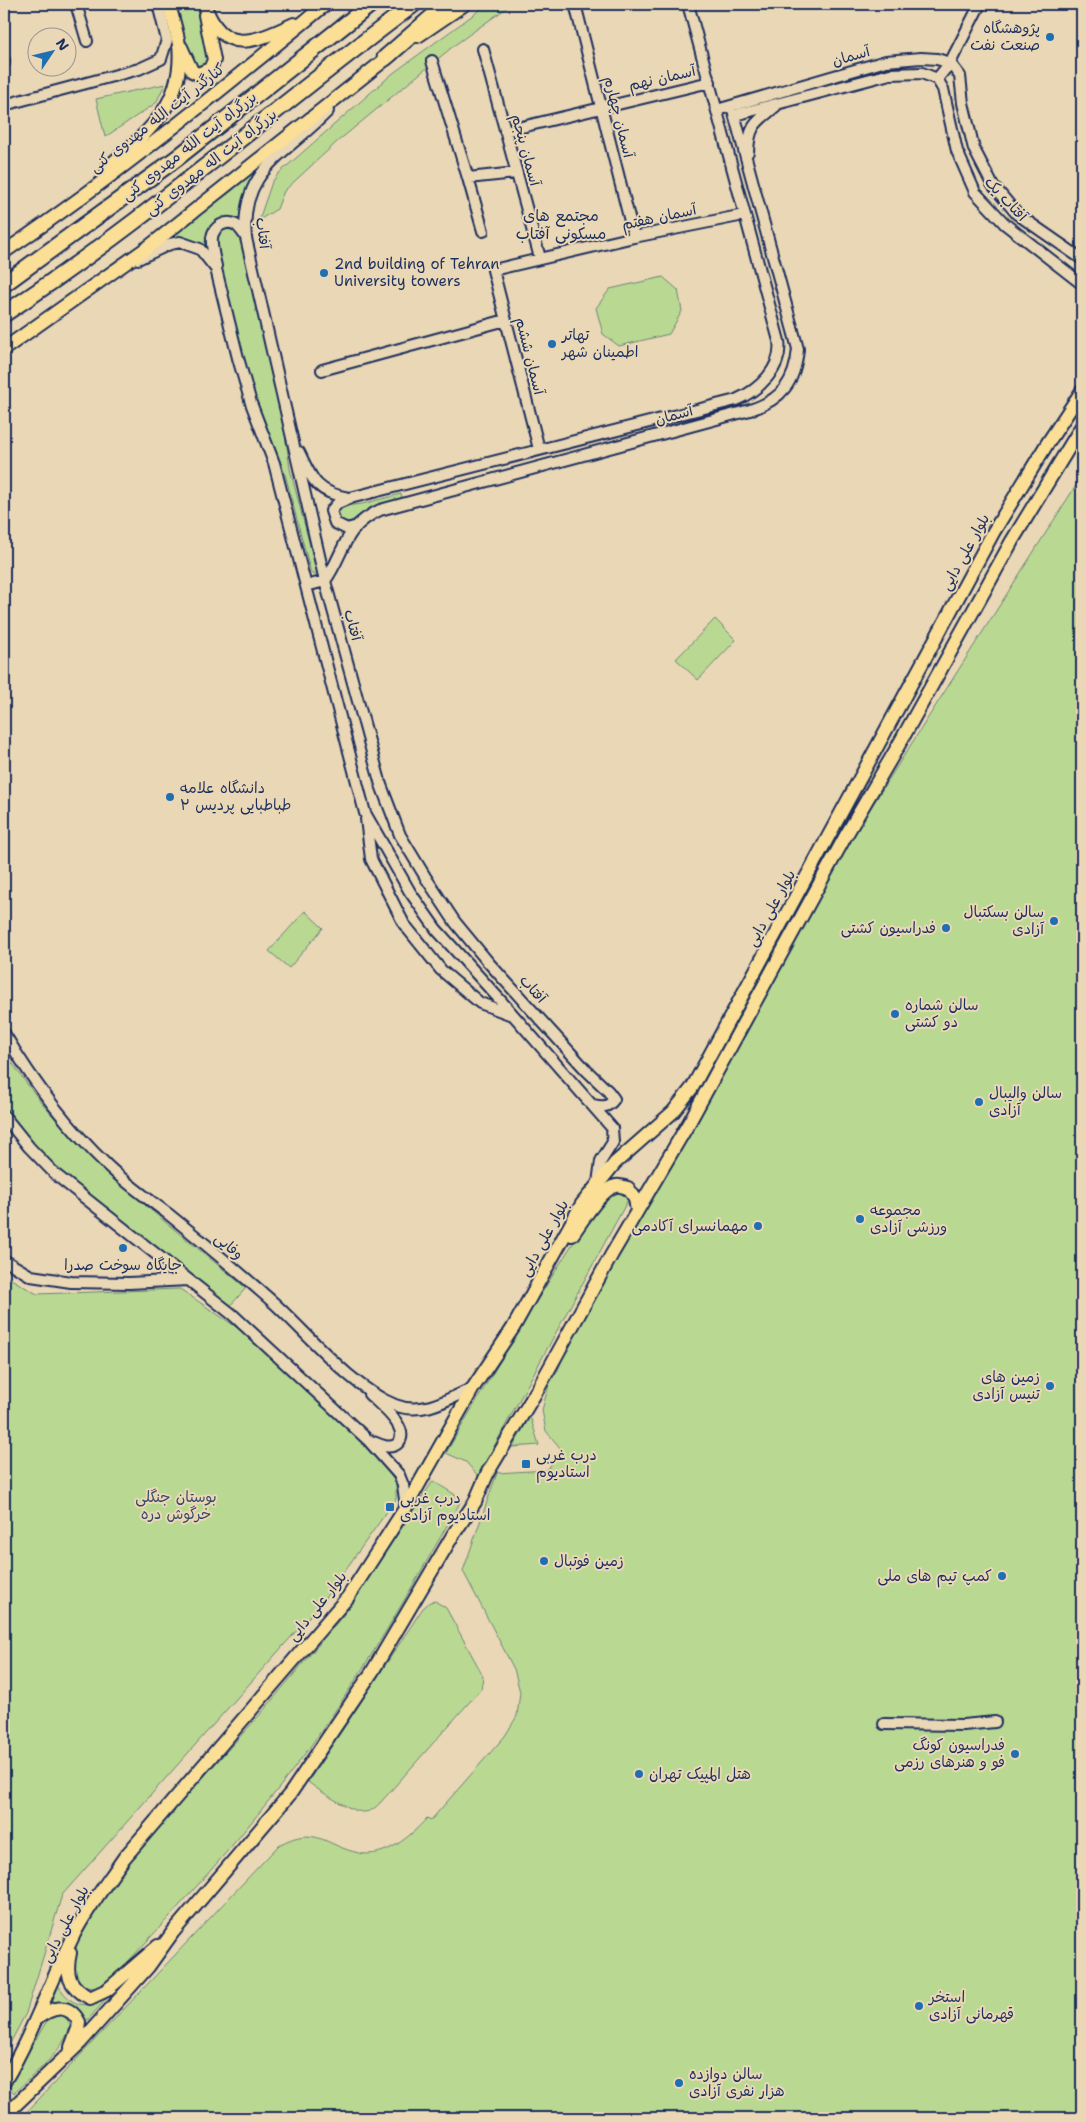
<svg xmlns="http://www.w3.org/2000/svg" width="1086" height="2122" font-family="'Shantell Sans','Playpen Sans Arabic',sans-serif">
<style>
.green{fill:#b9d992;stroke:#6a8478}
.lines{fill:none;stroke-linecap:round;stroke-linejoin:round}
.minor-casing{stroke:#1b2f5e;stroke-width:14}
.major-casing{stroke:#1b2f5e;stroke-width:16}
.highway-casing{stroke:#1b2f5e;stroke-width:19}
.minor{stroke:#ead7b5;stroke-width:10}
.major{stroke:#fbdf96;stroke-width:12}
.highway{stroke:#fbdf96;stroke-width:15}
.poi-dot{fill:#1f6fb2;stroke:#ead7b5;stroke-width:2}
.labels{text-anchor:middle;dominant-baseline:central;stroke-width:4;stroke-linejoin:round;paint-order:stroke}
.poi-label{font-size:15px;fill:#1b2f5e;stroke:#ead7b5;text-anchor:start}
.street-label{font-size:15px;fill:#1b2f5e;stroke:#ead7b5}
.park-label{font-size:15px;fill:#334866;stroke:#ead7b5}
.neighbourhood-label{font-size:16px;fill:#1b2f5e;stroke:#ead7b5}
</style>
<rect width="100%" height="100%" fill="#ead7b5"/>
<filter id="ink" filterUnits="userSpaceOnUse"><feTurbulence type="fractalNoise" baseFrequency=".02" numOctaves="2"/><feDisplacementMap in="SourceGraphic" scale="10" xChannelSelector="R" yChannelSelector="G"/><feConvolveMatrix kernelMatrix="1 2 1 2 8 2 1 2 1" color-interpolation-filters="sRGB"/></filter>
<g filter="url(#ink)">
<path class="green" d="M175 4H198L210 61 206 65 199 67C182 54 180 24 175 4Z
M488 4H512L456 44 338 141 284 191 277 209 259 220 272 182 279 173 392 74Z
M165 84 156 103 105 137 96 99Z
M288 142C259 172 244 180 241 224L218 221 214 262 197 243 152 251 230 192Z
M228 227 234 228 242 238 278 381 290 469 317 572 315 575 311 573 285 474 246 373 217 253C216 239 214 234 228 227Z
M663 277 678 290 682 311 669 334 619 346 603 334 596 308 610 289Z
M1082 476V2118H21L279 1845C316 1824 325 1846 359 1853 385 1859 411 1836 427 1818L431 1820 505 1736 517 1716 520 1692 514 1669 463 1571 497 1473 547 1470 562 1450 546 1431 542 1410 550 1381 558 1370 578 1320 736 1050 854 834Z
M401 494 402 498 367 510 350 522 344 523 338 518V512L344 506 362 504Z
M715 619 736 640 698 680 676 659Z
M305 911 323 928 289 968 269 951Z
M4 1050C67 1151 156 1213 246 1288L230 1306 67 1178 35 1145 4 1105Z
M616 1192 623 1195 628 1200 478 1476 466 1462 446 1453C482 1391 518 1330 556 1270 573 1244 590 1211 616 1192Z
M4 1275 37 1294 180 1289 254 1339 385 1466 396 1484V1499L323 1601 62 1895 26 2013 4 2055Z
M530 1416 539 1445 513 1447Z
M433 1481 462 1499C406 1598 349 1700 278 1789 225 1857 167 1920 108 1983L96 1988 84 1987 76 1978 73 1960 78 1940 108 1890 152 1834 263 1711 345 1613Z
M435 1601 446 1608 480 1670 483 1677 481 1689 380 1803C375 1808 371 1812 363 1812 350 1811 318 1790 308 1782L423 1608 430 1602Z
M55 1980C71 2008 84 2011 111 1994L83 2025 82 2019 46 2008Z
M58 2014 66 2018 70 2025C66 2050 32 2075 14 2093L8 2086 48 2019Z"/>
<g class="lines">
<defs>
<path id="minor" d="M76 4 87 41
M575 4 634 237
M483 49 540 258
M4 60V63
M432 61 468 178 483 231
M937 79 943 89 957 151 975 192 1005 224 1082 284
M937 79 950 63 980 4
M4 105 139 69 161 59 167 40 158 4
M717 110 886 61 921 58 937 59 950 63 960 76 963 103 974 149 992 184 1017 214 1082 259
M328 111C287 154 239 169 246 238L325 581 381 785 400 835 426 878 455 922 488 962 587 1071 608 1091 614 1099C608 1108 602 1107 593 1105
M735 115 890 74 922 73 937 79
M505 131 710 82
M748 152C749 124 757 122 776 106
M468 178 516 173
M138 259 170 244 180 242 200 249 216 269 238 358 251 403 274 463 365 813 410 892 436 929 501 1001 612 1128 613 1142 601 1161 598 1183
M216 266C214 257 211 247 212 238 213 227 226 219 236 225 240 228 243 233 246 237
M322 370 506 320
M539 449 493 270 634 237 744 215
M299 452C312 480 317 493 349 498
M354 527 347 529 335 523 331 511 338 503 350 498 736 400C759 390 783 368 779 341L688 4
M306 586 325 581C346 551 342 528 380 510L750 410C781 400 795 383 798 349L732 106
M366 819 371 859 404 924 441 970 480 1003 512 1015
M4 1033C33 1082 67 1127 108 1166 126 1183 147 1198 167 1213 203 1242 239 1272 274 1303 309 1335 351 1387 395 1405 422 1416 449 1399 473 1388
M4 1116 29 1147 56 1175 233 1315 368 1440 399 1475 403 1485 406 1507
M4 1260 31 1276 71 1282 129 1283 188 1280
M369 1394C379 1404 413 1430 397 1444 389 1450 379 1444 371 1441
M884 1724 963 1725 995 1722"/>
<path id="major" d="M204 4C223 56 253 43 294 24
M418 36 465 4
M181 47 192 71 198 74 210 69 214 60 205 15
M107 168C147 133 185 104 179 45 177 31 172 17 169 4
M4 252C116 176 221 90 326 4
M4 349 151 245 392 54
M572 1235C581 1223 601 1188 616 1186 619 1185 624 1187 628 1188L635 1198 637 1211
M70 1953C65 1975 69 1987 90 1998L107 1990 158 1946
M36 2019C51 2008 68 2001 79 2022L78 2029 71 2047
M4 2082C32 2035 50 1983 74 1934 88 1907 107 1883 124 1858L348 1597 406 1507 473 1388 513 1328 582 1204 615 1163 673 1112 692 1088 994 531 1047 444 1082 391
M4 2116 80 2043 148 1967 173 1932 290 1794 372 1672 453 1535 475 1502 488 1472 539 1387 612 1254 690 1121 845 837 897 748 1012 541 1082 426"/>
<path id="highway" d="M385 58 447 4
M4 284 177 158 371 4
M4 314C147 220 277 106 414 4"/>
</defs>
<use href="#minor" class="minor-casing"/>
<use href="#major" class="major-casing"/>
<use href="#highway" class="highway-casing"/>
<use href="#minor" class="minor"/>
<use href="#major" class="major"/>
<use href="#highway" class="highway"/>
</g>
</g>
<g class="poi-dot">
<circle cx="1050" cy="37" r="5"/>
<circle cx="324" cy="273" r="5"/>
<circle cx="552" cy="344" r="5"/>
<circle cx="170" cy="797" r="5"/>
<circle cx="1054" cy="921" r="5"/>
<circle cx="946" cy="928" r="5"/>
<circle cx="895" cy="1014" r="5"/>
<circle cx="979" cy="1102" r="5"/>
<circle cx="860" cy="1219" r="5"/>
<circle cx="758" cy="1226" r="5"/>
<circle cx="123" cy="1248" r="5"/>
<circle cx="1050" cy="1386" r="5"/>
<rect x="521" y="1459" width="10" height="10" rx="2.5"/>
<rect x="385" y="1502" width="10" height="10" rx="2.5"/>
<circle cx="544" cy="1561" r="5"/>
<circle cx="1002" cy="1576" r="5"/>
<circle cx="1015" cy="1754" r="5"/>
<circle cx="639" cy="1774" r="5"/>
<circle cx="919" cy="2006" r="5"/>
<circle cx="679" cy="2083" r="5"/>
</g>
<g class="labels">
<g class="poi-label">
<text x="1040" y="28" text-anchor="end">پژوهشگاه<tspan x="1040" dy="17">صنعت نفت</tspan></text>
<text x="334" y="264">2nd building of Tehran<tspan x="334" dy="17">University towers</tspan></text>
<text x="562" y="335">تهاتر<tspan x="562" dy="17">اطمینان شهر</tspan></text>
<text x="180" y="788">دانشگاه علامه<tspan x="180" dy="17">طباطبایی پردیس ۲</tspan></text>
<text x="1044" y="912" text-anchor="end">سالن بسکتبال<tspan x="1044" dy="17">آزادی</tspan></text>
<text x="936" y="928" text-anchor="end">فدراسیون کشتی</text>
<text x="905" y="1005">سالن شماره<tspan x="905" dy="17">دو کشتی</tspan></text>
<text x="989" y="1093">سالن والیبال<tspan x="989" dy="17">آزادی</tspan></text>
<text x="870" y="1210">مجموعه<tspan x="870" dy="17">ورزشی آزادی</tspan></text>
<text x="748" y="1226" text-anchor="end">مهمانسرای آکادمی</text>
<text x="123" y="1265" text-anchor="middle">جایگاه سوخت صدرا</text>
<text x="1040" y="1377" text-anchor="end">زمین های<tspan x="1040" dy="17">تنیس آزادی</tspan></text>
<text x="536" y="1455">درب غربی<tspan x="536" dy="17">استادیوم</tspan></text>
<text x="400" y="1498">درب غربی<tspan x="400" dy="17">استادیوم آزادی</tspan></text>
<text x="554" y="1561">زمین فوتبال</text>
<text x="992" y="1576" text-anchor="end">کمپ تیم های ملی</text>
<text x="1005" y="1745" text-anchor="end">فدراسیون کونگ<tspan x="1005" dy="17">فو و هنرهای رزمی</tspan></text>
<text x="649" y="1774">هتل المپیک تهران</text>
<text x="929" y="1997">استخر<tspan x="929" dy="17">قهرمانی آزادی</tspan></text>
<text x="689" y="2074">سالن دوازده<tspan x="689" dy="17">هزار نفری آزادی</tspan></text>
</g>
<g class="street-label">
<text transform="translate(851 56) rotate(-16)">آسمان</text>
<text transform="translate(662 78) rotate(-13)">آسمان نهم</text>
<text transform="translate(619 117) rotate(76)">آسمان چهارم</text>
<text transform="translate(157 118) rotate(-38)">کنارگذر آیت الله مهدوی کنی</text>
<text transform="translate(189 146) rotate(-38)">بزرگراه آیت الله مهدوی کنی</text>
<text transform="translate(526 150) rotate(75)">آسمان پنجم</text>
<text transform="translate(211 162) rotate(-38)">بزرگراه آیت اله مهدوی کنی</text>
<text transform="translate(1006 199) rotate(47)">آفتاب یک</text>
<text transform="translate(659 217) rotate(-12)">آسمان هفتم</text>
<text transform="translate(263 233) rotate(83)">آفتاب</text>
<text transform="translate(530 356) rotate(76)">آسمان ششم</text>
<text transform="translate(674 415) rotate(-15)">آسمان</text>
<text transform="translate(965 552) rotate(-61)">بلوار علی دایی</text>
<text transform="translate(353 625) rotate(75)">آفتاب</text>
<text transform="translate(771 908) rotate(-61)">بلوار علی دایی</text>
<text transform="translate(533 989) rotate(48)">آفتاب</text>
<text transform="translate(544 1238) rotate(-61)">بلوار علی دایی</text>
<text transform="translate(229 1246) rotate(40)">وفایی</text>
<text transform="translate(317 1606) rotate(-51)">بلوار علی دایی</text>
<text transform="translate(65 1924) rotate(-62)">بلوار علی دایی</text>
</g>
<g class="park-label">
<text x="176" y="1497">بوستان جنگلی<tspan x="176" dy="17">خرگوش دره</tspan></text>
</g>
<g class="neighbourhood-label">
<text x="561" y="215">مجتمع های<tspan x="561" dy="18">مسکونی آفتاب</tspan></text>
</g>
</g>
<rect width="1086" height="2122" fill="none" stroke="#ead7b5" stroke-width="20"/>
<rect x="10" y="10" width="1066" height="2102" fill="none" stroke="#1b2f5e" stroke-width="2" filter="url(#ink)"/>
<g transform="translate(52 52) rotate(55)"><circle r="24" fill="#ead7b5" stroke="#979492"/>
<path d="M0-4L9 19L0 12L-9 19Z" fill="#1f6fb2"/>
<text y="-8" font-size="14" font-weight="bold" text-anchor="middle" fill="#1b2f5e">N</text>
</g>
</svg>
